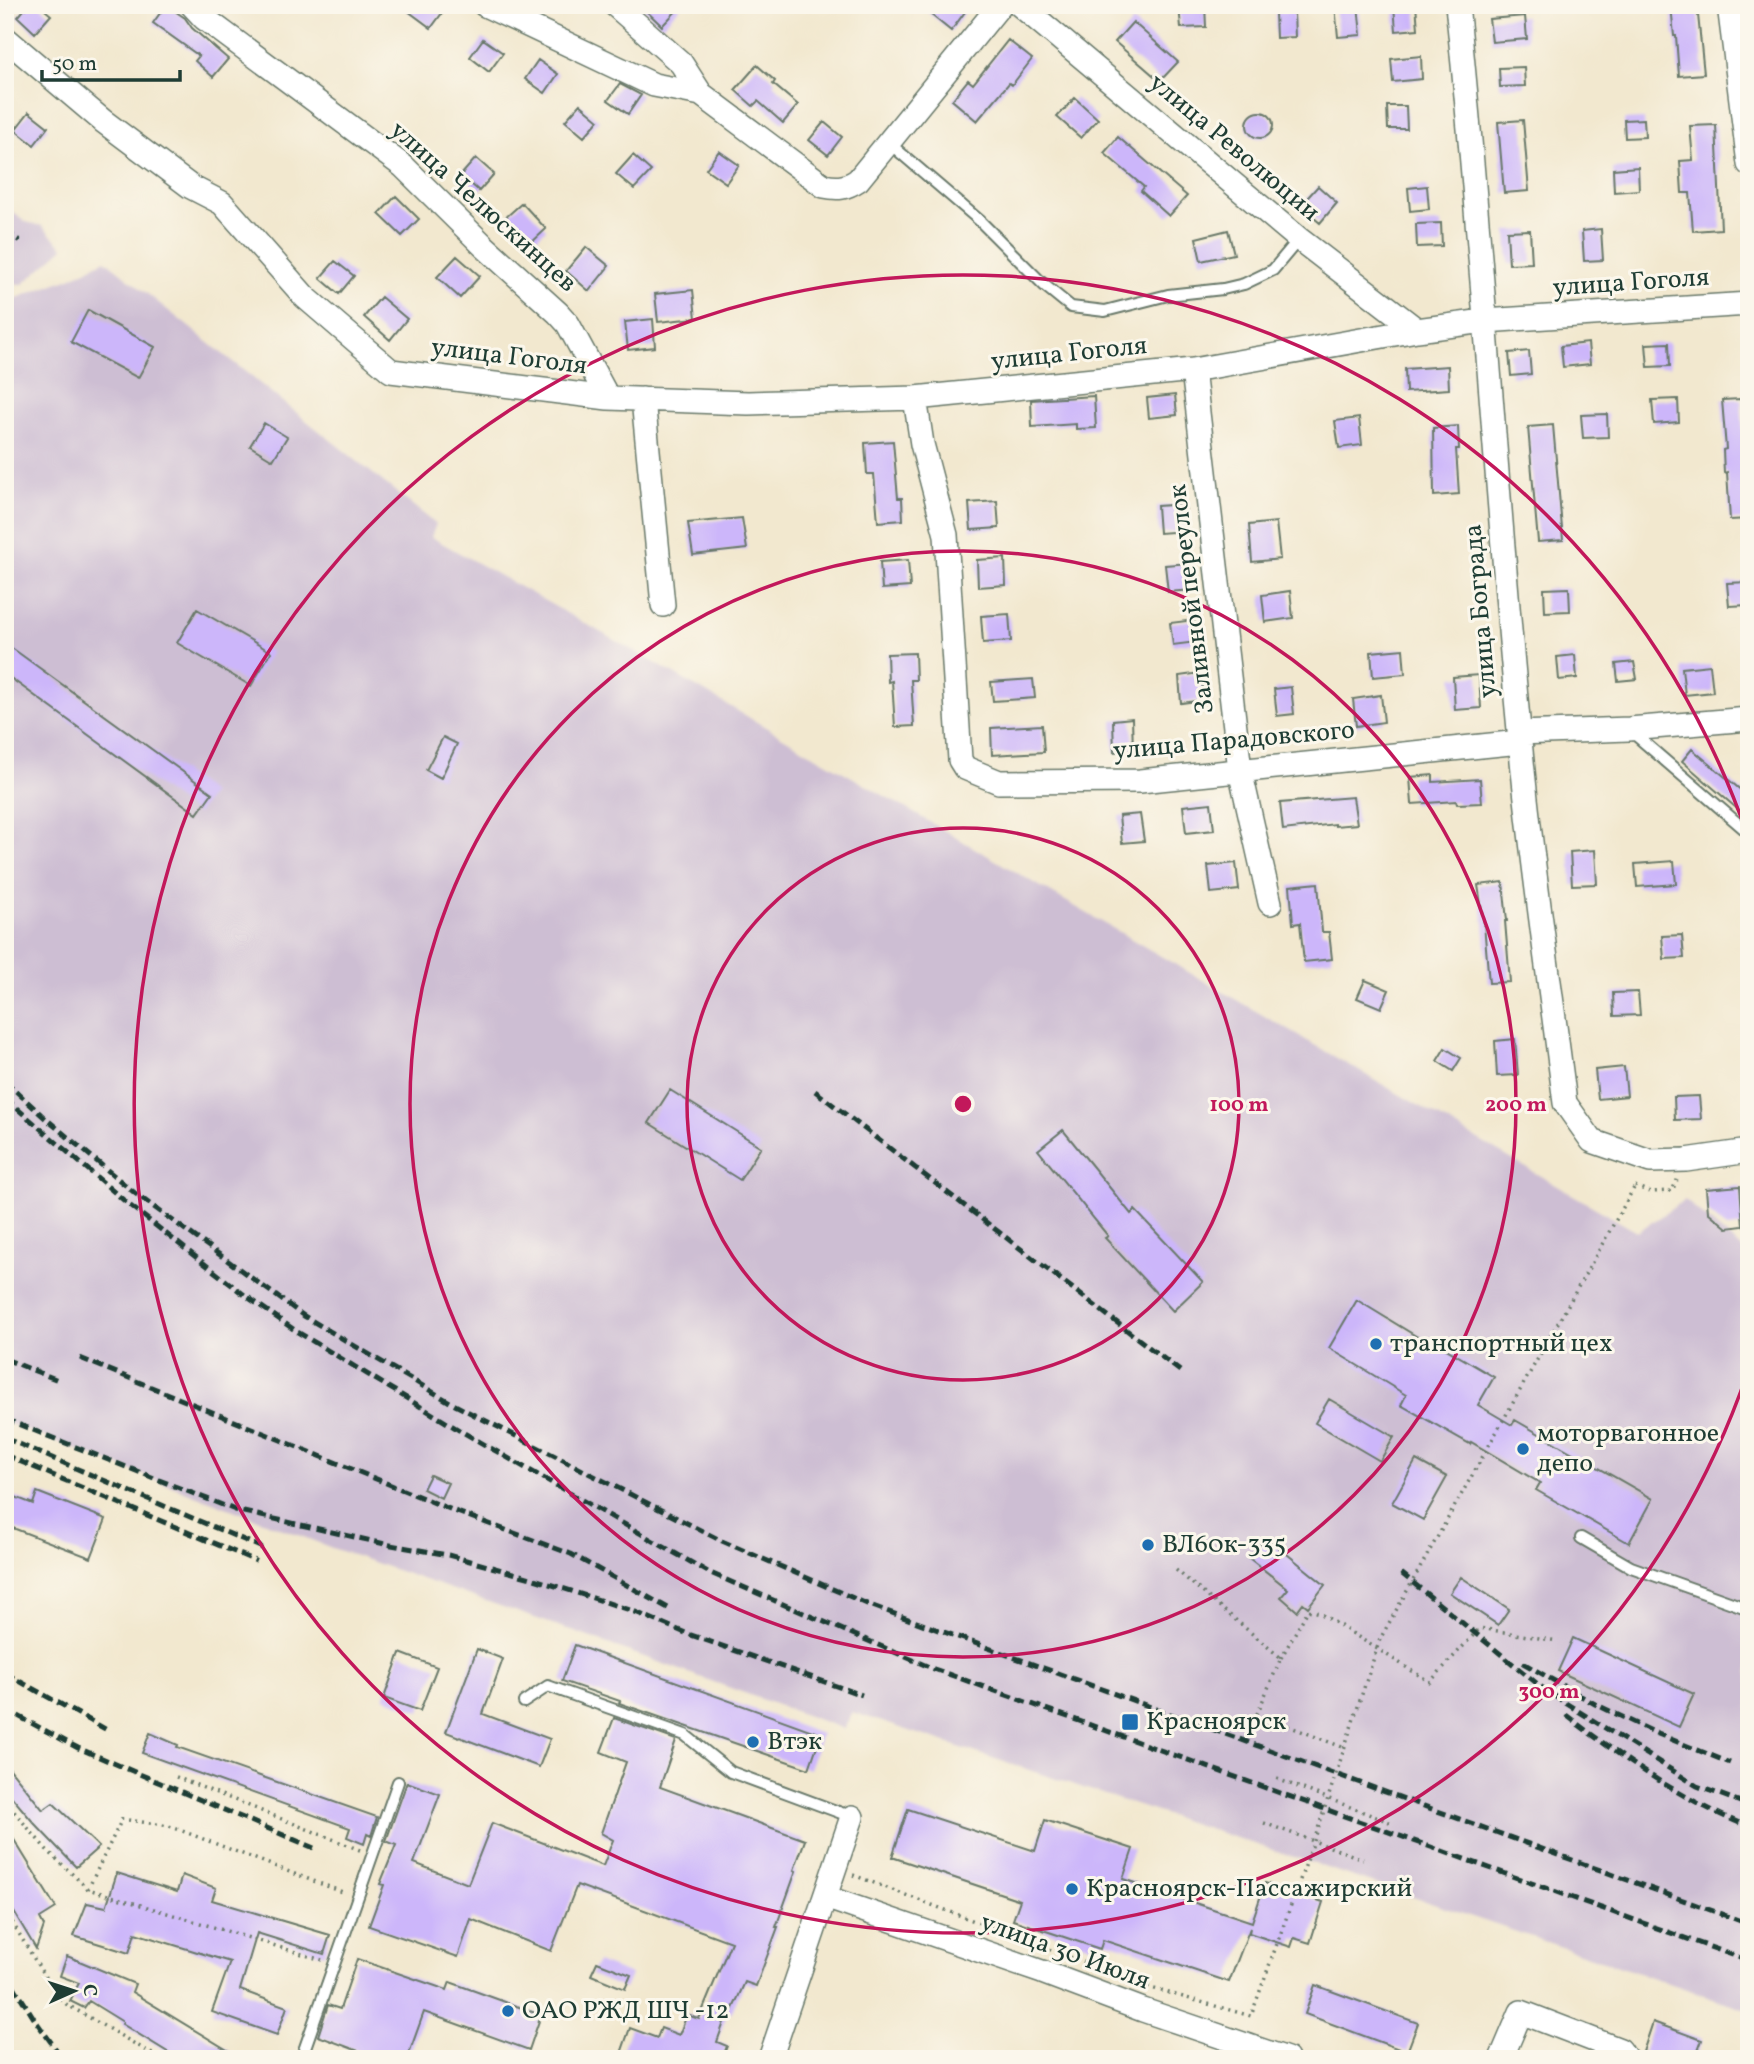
<svg xmlns="http://www.w3.org/2000/svg" width="1754" height="2064" font-family="Vollkorn,serif">
<style>
.industrial{fill:#cdbed3}
.building{fill:#ccb6fa}
.lines{fill:none;stroke-linecap:round;stroke-linejoin:round}
.lane-casing{stroke:#69796a;stroke-width:14}
.street-casing{stroke:#69796a;stroke-width:26}
.path{stroke:#69796a;stroke-width:3.5;stroke-dasharray:2 5;stroke-linecap:butt}
.lane{stroke:#fff;stroke-width:10}
.street{stroke:#fff;stroke-width:23}
.rail{stroke:#1f3d34;stroke-width:5;stroke-dasharray:10 5;stroke-linecap:butt}
.path-bridge{stroke:#69796a;stroke-width:3.5;stroke-dasharray:2 5;stroke-linecap:butt}
.ring{fill:none;stroke:#c2185b;stroke-width:3.5}
.poi-dot{fill:#1f6fb2;stroke:#fbf7ec;stroke-width:2.5}
.labels{text-anchor:middle;dominant-baseline:central;stroke-width:6;stroke-linejoin:round;paint-order:stroke}
.street-label{font-size:26px;fill:#1f3d34;stroke:#fbf7ec}
.poi-label{font-size:26px;fill:#1f3d34;stroke:#fbf7ec;text-anchor:start}
.centre{fill:#c2185b;stroke:#fbf7ec;stroke-width:3.5}
.ring-label{font-size:21px;text-anchor:middle;font-weight:bold;fill:#c2185b;stroke:#fbf7ec;stroke-width:6;stroke-linejoin:round;paint-order:stroke}
</style>
<rect width="100%" height="100%" fill="#fbf7ec"/>
<filter id="ink" filterUnits="userSpaceOnUse"><feTurbulence type="fractalNoise" baseFrequency=".0143" numOctaves="2"/><feDisplacementMap in="SourceGraphic" scale="14" xChannelSelector="R" yChannelSelector="G"/><feConvolveMatrix kernelMatrix="1 2 1 2 8 2 1 2 1" color-interpolation-filters="sRGB"/></filter>
<filter id="wash" filterUnits="userSpaceOnUse"><feTurbulence type="fractalNoise" baseFrequency=".00686" numOctaves="4" result="noise"/><feDisplacementMap in="SourceGraphic" scale="28" xChannelSelector="R" yChannelSelector="G"/><feGaussianBlur stdDeviation="1.57" result="paint"/><feColorMatrix in="noise" values="0 0 0 0 0 0 0 0 0 0 0 0 0 0 0 0 0 1.4 0 .05"/><feComposite in="paint" operator="in"/></filter>
<g filter="url(#wash)">
<rect width="100%" height="100%" fill="#f2e8cf"/>
<path class="industrial" d="M5 206 26 222 42 226 64 248 23 284 5 283Z
M105 260 436 524 431 537 636 652 1637 1232 1685 1200 1749 1255V2010L1297 1858 852 1712 844 1729 558 1626 332 1548 5 1422V298L9 301 70 278Z"/>
<g id="blocks">
<path class="building" d="M28 5H39L51 15 35 33 18 17Z
M166 5 185 18 192 28 228 59 213 77 195 61 199 56 153 23Z
M400 5H448L431 28Z
M640 5H682L662 26Z
M919 5H970L951 31Z
M1179 5H1205L1206 27 1181 28Z
M1335 5H1358L1361 35 1338 37Z
M1394 5H1416L1418 29 1396 31Z
M1671 5H1697L1704 74 1679 76 1676 36H1674Z
M1294 12 1295 37 1276 38 1275 13Z
M1525 16 1527 39 1492 42 1489 19Z
M1133 22 1178 62 1160 81 1115 42Z
M483 39 503 53 489 72 470 57Z
M1008 40 1032 59 1012 85 1009 83 977 121 952 100 968 80 973 84Z
M1421 56 1422 79 1393 82 1391 59Z
M538 60 558 74 545 93 525 79Z
M757 65 775 81 773 84 798 105 783 123 758 101 753 106 735 90Z
M1524 67 1525 86 1500 87 1499 68Z
M620 84 641 95 628 114 608 100Z
M1075 98 1098 119 1081 138 1057 117Z
M580 104 599 120 584 137 565 121Z
M1387 106H1406L1407 129H1388Z
M1247 125a13 13 0 1 1 26 0a13 13 0 1 1-26 0Z
M29 112 48 127 34 145 15 130Z
M1644 119 1645 137 1625 138 1624 120Z
M1523 120 1529 191 1504 193 1498 122Z
M824 122 842 137 828 155 809 140Z
M1716 125 1721 229 1693 231 1690 193H1682L1680 161 1693 160 1690 126Z
M1118 137 1187 196 1169 216 1141 191 1144 187 1104 153Z
M719 151 739 165 726 183 706 169Z
M633 155 651 171 634 189 616 174Z
M476 158 494 174 479 191 461 175Z
M1638 167 1639 190 1614 192 1613 169Z
M1318 186 1337 203 1320 223 1300 206Z
M1427 186 1429 209 1410 211 1408 188Z
M396 196 419 219 402 236 379 214Z
M522 203 546 229 529 245 505 218Z
M1441 223 1442 246 1417 247 1416 224Z
M1601 229 1603 260 1584 261 1582 231Z
M1228 230 1234 254 1201 261 1196 238Z
M1530 230 1532 263 1509 264 1507 231Z
M586 247 609 266 589 291 566 271Z
M457 256 480 276 460 298 437 277Z
M335 261 354 276 339 294 320 278Z
M693 290 696 318 658 322 655 294Z
M381 297 407 319 390 340 364 317Z
M88 310 155 347 138 378 71 342Z
M653 319 655 347 628 350 625 322Z
M1588 343 1590 364 1563 367 1561 346Z
M1669 343 1670 366 1648 367 1646 344Z
M1529 351 1531 374 1511 376 1509 353Z
M1448 366 1449 389 1406 392 1405 369Z
M1175 395 1177 415 1149 418 1147 398Z
M1094 396 1096 428 1076 429V424L1032 427 1031 400Z
M1678 399 1679 422 1654 424 1652 400Z
M1741 399 1744 448H1748L1749 459V519L1730 520 1727 472 1724 473 1723 450 1726 449 1722 400Z
M1607 414 1608 437 1583 438 1581 415Z
M1359 418 1362 445 1339 448 1335 421Z
M264 423 287 437 273 460 250 446Z
M1553 425 1563 540 1538 542 1528 427Z
M1458 426 1459 449H1456L1459 494 1434 496 1433 428Z
M893 441 898 498H902L903 520 878 522 874 474H867L865 443Z
M997 501 999 528 971 530 969 503Z
M1185 504 1187 531 1159 533 1157 506Z
M742 518 747 549 693 555 688 523Z
M1276 522 1280 559 1252 562 1249 525Z
M1005 558 1006 585 978 587 977 560Z
M908 560 910 587 882 589 880 562Z
M1190 563 1192 590 1168 592 1165 565Z
M1749 582V605L1729 606 1727 583Z
M1569 588 1570 611 1545 612 1544 589Z
M1290 591 1293 618 1265 622 1262 595Z
M197 609 271 652 251 686 177 643Z
M1009 614 1011 641 983 643 981 616Z
M1194 620 1197 642 1173 645 1170 623Z
M5 643 212 793 197 814 5 674Z
M1403 649 1405 674 1373 677 1371 652Z
M915 653 916 680H911L914 726 895 727 892 681 888 682 887 654Z
M1575 655 1577 678 1559 680 1557 657Z
M1634 662 1637 679 1618 681 1616 664Z
M1710 665 1713 692 1685 695 1682 668Z
M1201 673 1204 700 1181 703 1179 676Z
M1479 675 1481 708 1455 710 1453 677Z
M1033 679 1035 698 993 701 991 682Z
M1291 687 1294 714 1277 716 1274 689Z
M1381 695 1384 722 1356 726 1353 699Z
M1132 718 1133 750 1114 752 1113 720Z
M1042 725 1044 752 992 755 991 728Z
M443 737 457 744 441 778 426 770Z
M1692 749 1749 797V819L1682 761Z
M1433 775V782L1480 779 1482 803 1457 804 1456 801 1412 804 1410 777Z
M1353 797 1357 824 1335 826V824L1283 830 1280 803Z
M1211 803 1214 830 1186 833 1183 806Z
M1140 814 1144 841 1122 843 1119 816Z
M1595 850 1597 884 1572 885 1570 852Z
M1674 861 1676 884 1637 887 1635 864Z
M1236 863 1239 890 1211 893 1208 866Z
M1503 882 1507 921H1505L1510 982 1489 983 1484 924 1478 885Z
M1318 883 1322 932H1329L1332 959 1304 962 1300 923 1293 924 1290 886Z
M1682 935 1684 958 1664 959 1662 936Z
M1365 980 1389 990 1381 1008 1357 998Z
M1638 992 1640 1015 1614 1016 1613 993Z
M1515 1039 1518 1075 1497 1076 1495 1041Z
M1445 1048 1461 1058 1453 1071 1437 1061Z
M1624 1067 1627 1096 1598 1099 1595 1070Z
M670 1090 761 1147 740 1180 649 1123Z
M1699 1096 1701 1119 1675 1120 1674 1097Z
M1063 1130 1131 1214 1135 1210 1203 1282 1173 1311 1105 1238 1108 1236 1038 1150Z
M1740 1186 1743 1226 1727 1228 1708 1212 1706 1189Z
M1357 1300 1434 1347 1436 1343 1494 1377 1478 1405 1512 1425 1515 1420 1653 1499 1629 1543 1536 1490 1540 1483 1471 1442 1470 1444 1401 1405 1406 1395 1329 1348Z
M1329 1399 1394 1437 1380 1461 1315 1423Z
M1416 1460 1447 1477 1423 1520 1392 1503Z
M430 1475 448 1483 441 1498 423 1489Z
M37 1492 106 1519 91 1558 5 1525V1493L33 1504Z
M1266 1537 1325 1585 1308 1607 1303 1603 1297 1611 1281 1597 1288 1589 1249 1558Z
M1461 1577 1509 1609 1498 1625 1450 1593Z
M1573 1638 1694 1694 1679 1727 1558 1671Z
M575 1645 821 1734 809 1769 619 1703 620 1701 562 1681Z
M477 1649 503 1659 483 1714 550 1739 539 1767 446 1732Z
M400 1653 437 1667 420 1711 384 1698Z
M614 1718 676 1740 660 1787 805 1840 794 1870 796 1871 776 1927H778L756 1986 745 1982 731 2013 728 2011 717 2042 727 2046 722 2059H619L630 2028 657 2038 661 2028 679 2035 687 2015 699 2019 731 1942 577 1885 551 1951 471 1919 458 1957 369 1926 384 1885 380 1884 396 1845 386 1841 407 1782 440 1794 414 1863 468 1884 492 1823 603 1866 613 1840 601 1833 626 1762 601 1752Z
M150 1733 178 1745 177 1747 377 1817 371 1836 367 1834 364 1844 347 1837 350 1828 142 1753Z
M5 1763 43 1810 53 1803 99 1847 76 1867 33 1822 5 1789Z
M908 1809 1035 1851 1045 1820 1133 1849 1123 1879 1252 1922 1265 1883 1323 1902 1310 1943 1294 1938 1291 1947 1249 1933 1250 1928 1229 1982 1103 1940 1100 1949 1013 1920 1020 1900 892 1857Z
M5 1825 56 1908 40 1918 44 1926 36 1949 5 1897Z
M117 1873 177 1892 182 1875 216 1888 212 1900 330 1935 324 1954 257 1933 240 1990 287 2007 277 2035 212 2012 230 1962 135 1933 129 1953 74 1936 87 1903 106 1907Z
M67 1956 135 1984 132 1992 242 2059H179L122 2024 123 2022 89 2001 84 2008 70 2001 79 1983 60 1976Z
M357 1959 447 1990 450 1982 541 2015 529 2050 424 2012 407 2059H380L318 2036 328 2005 340 2009Z
M597 1962 631 1975 625 1989 591 1975Z
M1315 1985 1418 2023 1407 2052 1305 2014Z
M1653 2022 1702 2040 1695 2059H1663L1643 2052Z"/>
</g>
</g>
<g filter="url(#ink)">
<use href="#blocks" fill-opacity="0" stroke="#69796a" stroke-width="2"/>
<g class="lines">
<defs>
<path id="lane" d="M889 143 979 220 1044 285 1071 307 1105 311 1168 295 1223 289 1244 284 1273 270 1299 239
M1632 732 1749 833
M1581 1538 1631 1567 1749 1609
M524 1702 548 1686 685 1735 731 1772 852 1817
M301 2059 398 1782"/>
<path id="street" d="M192 5 204 18 403 166 484 246 558 313 568 324 608 398
M485 5 654 85 701 94
M615 5 681 63 701 94 824 186C838 189 846 188 858 180L1000 5
M1020 5 1299 239 1417 330
M1457 5C1483 250 1496 495 1520 740 1531 861 1550 982 1565 1103L1592 1141 1650 1161 1686 1160 1749 1151
M1729 5 1749 164
M5 38 103 121 191 187 222 203 305 297 391 371 608 398 748 403 915 398 1193 370 1417 330 1484 321 1749 304
M1193 370 1240 770 1270 903
M915 398 922 444 946 535 960 760 965 768 999 782 1140 781 1520 742
M643 399 663 605
M1519 733 1629 729 1749 719
M825 1897 1042 1972 1143 2010 1287 2059
M770 2059 852 1817
M1501 2059 1521 2012 1620 2050 1626 2059"/>
</defs>
<use href="#lane" class="lane-casing"/>
<use href="#street" class="street-casing"/>
<path class="path" d="M1635 1186 1650 1192 1672 1191 1677 1180
M1176 1570 1281 1658 1257 1714 1345 1748
M1281 1658 1308 1610 1320 1613 1430 1682 1480 1628 1557 1641
M176 1777 360 1850
M1277 1779 1392 1823
M5 1801 46 1849 88 1889 322 1960
M1264 1823 1363 1859
M853 1875 1151 1988 1251 2016 1314 1841
M88 1889 122 1819 169 1826 345 1893
M5 1910 48 1982 66 2004 161 2059"/>
<use href="#lane" class="lane"/>
<use href="#street" class="street"/>
<path class="rail" d="M5 231 20 241
M5 1081 45 1118 136 1194 304 1316 455 1405 722 1541 867 1604 1749 1924
M815 1091 1180 1371
M5 1098 128 1204 242 1293 296 1331 459 1430 708 1572 934 1669 1749 1961
M80 1358 457 1512 571 1554 668 1608
M5 1359 58 1380
M5 1419 235 1510 385 1544 448 1555 531 1578 633 1611 688 1634 862 1695
M5 1438 265 1549
M5 1455 256 1561
M1401 1573 1545 1690 1697 1786 1749 1805
M1523 1663 1595 1704 1658 1734 1730 1763
M5 1673 107 1730
M5 1709 78 1748 314 1848
M1566 1715C1623 1759 1682 1800 1749 1827
M5 1972 35 2020 63 2059"/>
<path class="path-bridge" d="M1314 1841 1380 1639 1635 1186"/>
</g>
</g>
<g class="ring">
<circle cx="963" cy="1104" r="276"/>
<circle cx="963" cy="1104" r="553"/>
<path d="M1747 1374A829 829 0 1 1 1747 834"/>
</g>
<g class="poi-dot">
<circle cx="1376" cy="1344" r="7"/>
<circle cx="1523" cy="1449" r="7"/>
<circle cx="1148" cy="1545" r="7"/>
<rect x="1121" y="1713" width="18" height="18" rx="3.5"/>
<circle cx="753" cy="1742" r="7"/>
<circle cx="1072" cy="1889" r="7"/>
<circle cx="508" cy="2011" r="7"/>
</g>
<g class="labels">
<g class="street-label">
<text transform="translate(1234 148) rotate(40)">улица Революции</text>
<text transform="translate(483 207) rotate(42)">улица Челюскинцев</text>
<text transform="translate(1631 283) rotate(-4)">улица Гоголя</text>
<text transform="translate(1069 354) rotate(-6)">улица Гоголя</text>
<text transform="translate(509 357) rotate(7)">улица Гоголя</text>
<text transform="translate(1192 599) rotate(-97)">Заливной переулок</text>
<text transform="translate(1481 611) rotate(-95)">улица Бограда</text>
<text transform="translate(1234 741) rotate(-5)">улица Парадовского</text>
<text transform="translate(1065 1952) rotate(20)">улица 30 Июля</text>
</g>
<g class="poi-label">
<text x="1390" y="1344">транспортный цех</text>
<text x="1537" y="1434">моторвагонное<tspan x="1537" dy="30">депо</tspan></text>
<text x="1162" y="1545">ВЛ60к-335</text>
<text x="1146" y="1722">Красноярск</text>
<text x="767" y="1742">Втэк</text>
<text x="1086" y="1889">Красноярск-Пассажирский</text>
<text x="522" y="2011">ОАО РЖД ШЧ -12</text>
</g>
</g>
<circle cx="963" cy="1104" r="10" class="centre"/>
<g class="ring-label">
<text x="1239" y="1111">100 m</text>
<text x="1516" y="1111">200 m</text>
<text x="1549" y="1698">300 m</text>
</g>
<rect width="1754" height="2064" fill="none" stroke="#fbf7ec" stroke-width="28"/>
<g transform="translate(74 1991) rotate(87)" stroke="#fbf7ec" stroke-width="5" paint-order="stroke">
<path d="M0-5L12 26L0 18L-12 26Z" fill="#1f3d34"/>
<text y="-10" font-size="19" font-weight="bold" text-anchor="middle" fill="#1f3d34">С</text>
</g>
<path d="M42 70v10h138v-10" fill="none" stroke="#1f3d34" stroke-width="3.5"/>
<text x="52" y="70" font-size="21" fill="#1f3d34" stroke="#fbf7ec" stroke-width="5" paint-order="stroke">50 m</text>
</svg>
